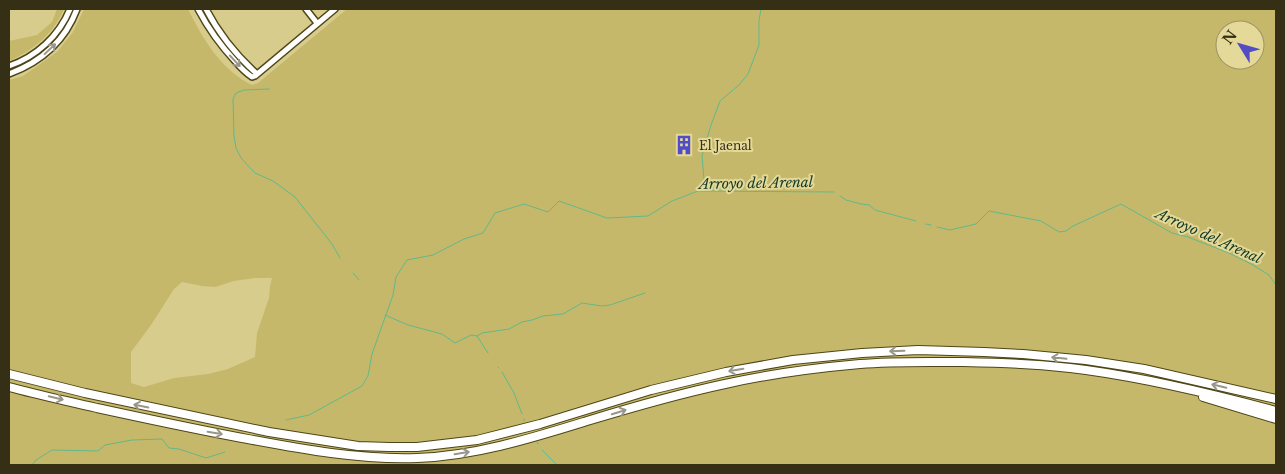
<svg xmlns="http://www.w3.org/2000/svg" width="1285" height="474" font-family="'Libre Baskerville',serif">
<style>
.green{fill:#c6b86a;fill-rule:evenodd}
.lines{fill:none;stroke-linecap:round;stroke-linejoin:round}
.stream{stroke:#61b98b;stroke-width:1}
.minor-casing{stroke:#4e4616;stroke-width:8}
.highway-casing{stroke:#4e4616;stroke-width:10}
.minor{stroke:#fff;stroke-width:5}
.highway{stroke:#fff;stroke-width:8}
.oneway{stroke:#9a978a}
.labels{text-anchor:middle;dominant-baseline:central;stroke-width:4;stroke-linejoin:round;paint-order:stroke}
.poi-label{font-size:12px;fill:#342f15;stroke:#e4d998;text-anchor:start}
.water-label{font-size:14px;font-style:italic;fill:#123926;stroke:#e4d998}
</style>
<rect width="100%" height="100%" fill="#d7cc8c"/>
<path class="green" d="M57 9H64C53 34 34 50 9 61V41L37 35 52 22Z
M84 9H188C203 39 221 70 252 85L258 83 347 9H1276V465H273L271 464 268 465H9V80L23 76 57 52 73 32ZM1225 30H1255V60H1225ZM255 278H272L270 286 269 298 257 333 255 357 228 369 208 374 174 378 144 387 131 383V352L151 325 174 289 182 282 202 286 215 287 234 281Z"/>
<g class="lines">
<path class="stream" d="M269 89 244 90 236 93 233 99 234 136 236 148 241 158 255 173 273 181 295 197 332 244 340 258
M705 191 702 156 711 125 720 101 739 85 748 74 759 45V21L761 9
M840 196 846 200 861 204 869 205 875 210 916 221
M926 224 931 225
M937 227 950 230 976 224 989 211 1041 221 1059 232 1066 231 1073 226 1121 204 1172 233 1188 237 1229 253 1253 265 1269 275 1276 285
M353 273 359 280
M385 315 408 325 442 334 455 343 471 335 477 336 488 353
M477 336 482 333 509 329 522 322 532 320 543 316 563 314 582 303 602 306 610 305 645 293
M498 367 499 368
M502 372 514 393 522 414
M524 419V421
M286 420 309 415 362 386 368 376 372 354 393 295 396 277 407 260 433 255 464 239 483 233 495 213 524 204 548 212 559 201 607 218 648 216 672 201 698 191 834 192
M537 442 538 444
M542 450 557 465
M32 465 36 460 52 450 98 451 105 445 132 440 162 439 169 448 179 449 206 458 225 452"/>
<defs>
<path id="minor" d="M198 9C208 28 220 45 235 61 240 67 246 73 252 77L255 76 335 9
M206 9C219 34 236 55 257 74
M306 9 317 23
M9 66C36 57 59 36 70 9
M9 74C41 62 65 41 77 9"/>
<path id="highway" d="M9 374 85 393 269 432 358 446 389 447H417L477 440 540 424 651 390 726 372 793 360 862 353 918 350 984 352 1023 354 1086 360 1144 369 1276 399
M9 387C38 395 68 401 97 408 143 418 190 428 237 437 296 448 356 460 417 458 475 456 532 438 587 421 633 407 678 394 725 384 769 374 815 368 860 364 894 361 929 362 963 362 1004 363 1046 364 1086 370 1151 379 1213 394 1276 411
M1203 397 1276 419"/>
</defs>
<use href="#minor" class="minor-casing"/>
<use href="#highway" class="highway-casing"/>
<use href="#minor" class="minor"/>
<use href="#highway" class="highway"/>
</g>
<defs><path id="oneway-shaft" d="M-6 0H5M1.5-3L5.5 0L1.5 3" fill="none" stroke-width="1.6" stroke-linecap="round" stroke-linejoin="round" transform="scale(1.25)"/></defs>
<g class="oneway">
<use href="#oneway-shaft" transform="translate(50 49) rotate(-43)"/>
<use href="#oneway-shaft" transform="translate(235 61) rotate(47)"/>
<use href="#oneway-shaft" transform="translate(897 351) rotate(178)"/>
<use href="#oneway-shaft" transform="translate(1059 358) rotate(-174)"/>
<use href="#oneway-shaft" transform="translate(736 370) rotate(170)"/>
<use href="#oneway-shaft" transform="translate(1219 386) rotate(-167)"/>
<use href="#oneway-shaft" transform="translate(56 398) rotate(13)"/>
<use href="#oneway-shaft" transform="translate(141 406) rotate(-168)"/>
<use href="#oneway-shaft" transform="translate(619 412) rotate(-17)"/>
<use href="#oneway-shaft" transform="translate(215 433) rotate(10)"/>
<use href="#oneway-shaft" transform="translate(462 453) rotate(-9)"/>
</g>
<defs>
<symbol id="building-bare" viewBox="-9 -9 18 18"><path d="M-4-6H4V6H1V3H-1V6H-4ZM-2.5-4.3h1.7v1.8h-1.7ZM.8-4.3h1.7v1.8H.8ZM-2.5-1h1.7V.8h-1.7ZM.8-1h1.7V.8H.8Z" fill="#524dc4" stroke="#e4d998" stroke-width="2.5" paint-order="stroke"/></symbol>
</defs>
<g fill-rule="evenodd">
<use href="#building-bare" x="670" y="131" width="28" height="28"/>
</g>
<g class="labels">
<g class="poi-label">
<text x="699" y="145">El Jaenal</text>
</g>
<g class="water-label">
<text transform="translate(756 183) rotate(-1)">Arroyo del Arenal</text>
<text transform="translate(1209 236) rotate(24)">Arroyo del Arenal</text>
</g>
</g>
<rect width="1285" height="474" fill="none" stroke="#342f15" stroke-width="20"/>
<g transform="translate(1240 45) rotate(307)"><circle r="24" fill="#e4d998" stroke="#9e9564"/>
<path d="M0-4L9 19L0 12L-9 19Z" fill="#524dc4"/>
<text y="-8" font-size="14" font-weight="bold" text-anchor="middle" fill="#342f15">N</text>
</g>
</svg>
